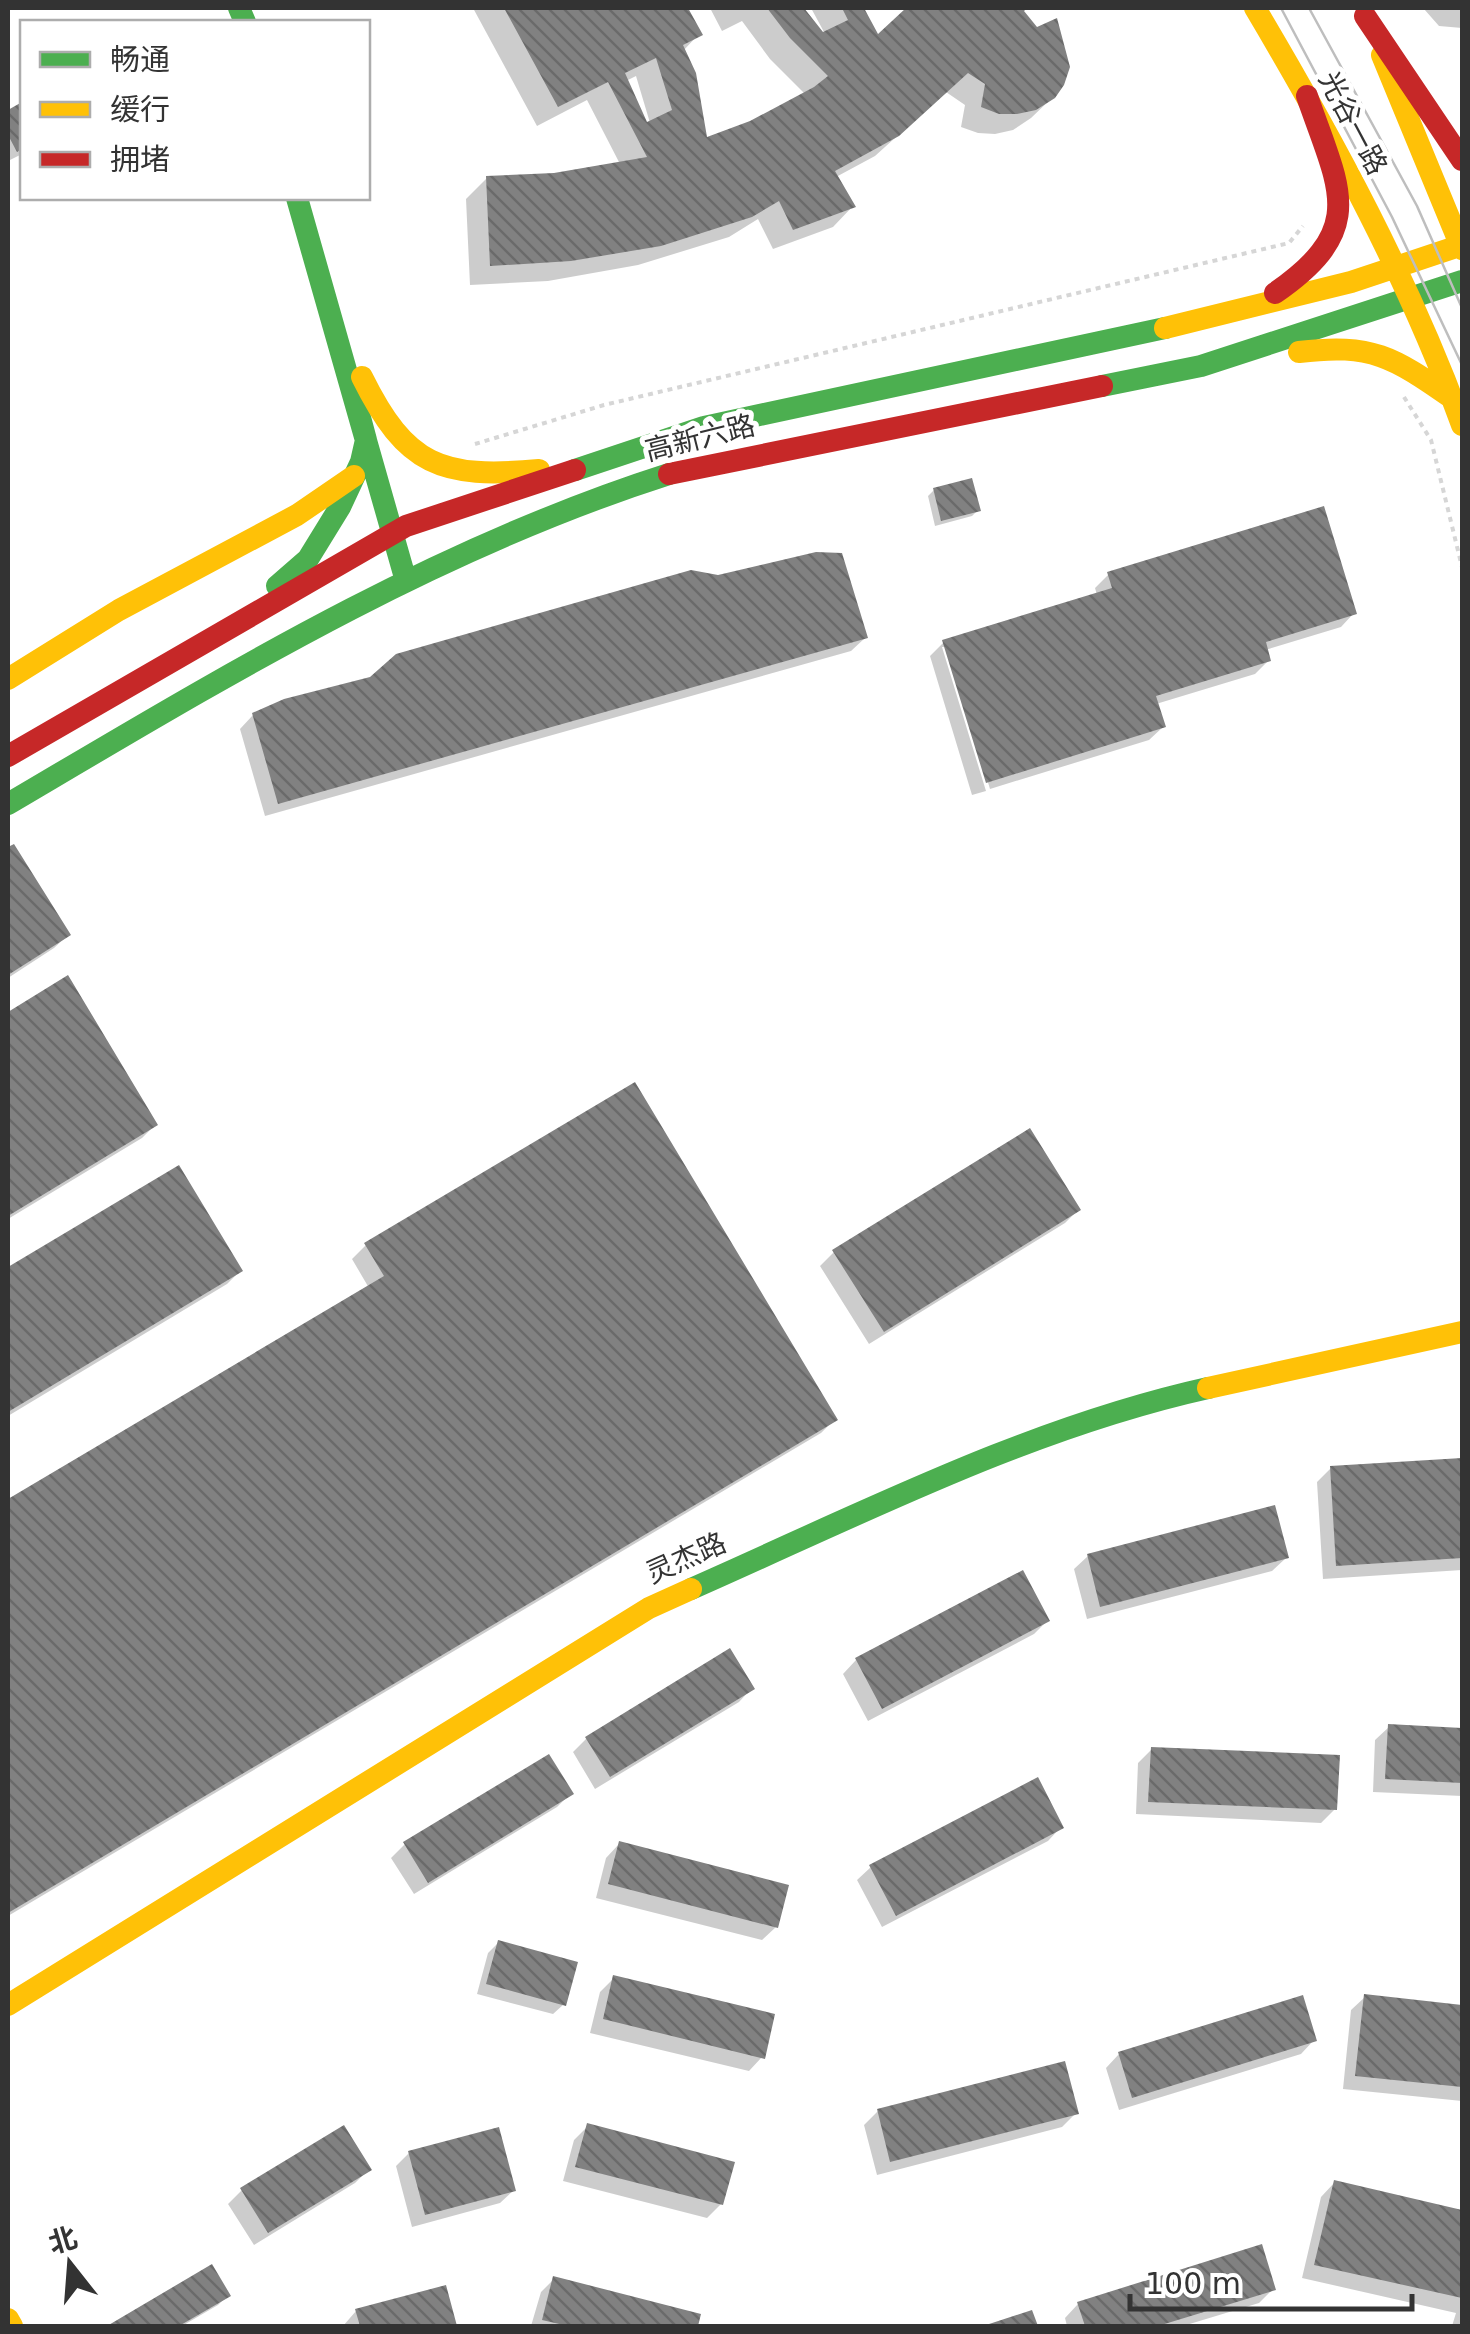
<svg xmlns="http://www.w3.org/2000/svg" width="1470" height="2334" font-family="'DejaVu Sans','Noto Sans SC',sans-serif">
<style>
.shadow{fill:#0003;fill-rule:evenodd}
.building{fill:url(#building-back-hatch);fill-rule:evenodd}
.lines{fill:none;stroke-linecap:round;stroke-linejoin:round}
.path{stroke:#d6d6d6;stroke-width:4;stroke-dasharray:5 5;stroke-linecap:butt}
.fast{stroke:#4caf50;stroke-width:22}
.slow{stroke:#ffc107;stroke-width:22}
.jam{stroke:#c62828;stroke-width:22}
.tram{stroke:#bebebe;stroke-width:2.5}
.labels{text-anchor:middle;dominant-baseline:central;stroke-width:10;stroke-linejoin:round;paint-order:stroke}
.street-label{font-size:28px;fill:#333;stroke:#fff}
</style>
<defs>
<pattern id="building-back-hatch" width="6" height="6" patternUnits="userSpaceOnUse" patternTransform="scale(2.5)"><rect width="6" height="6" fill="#818181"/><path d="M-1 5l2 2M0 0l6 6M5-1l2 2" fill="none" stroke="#6a6a6a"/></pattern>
</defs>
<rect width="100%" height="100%" fill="#fff"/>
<path class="shadow" d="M473 8H685L699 34 683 51 705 141 751 124 806 95 770 59 742 21 722 31 710 8H801L821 33 824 32 811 8H861L878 38 909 8H1023L1020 11 1053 97 1031 118 1013 130 995 134 978 133 961 127 965 105 946 92 875 156 836 177 853 206 833 227 773 249 758 219 729 237 638 265 548 281 470 285 466 199 487 178 555 175 620 164 587 100 537 126ZM636 76 653 133 650 134 626 81Z
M1462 8V28L1439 26 1424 9Z
M22 105V154L8 161V113Z
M934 490 978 510 972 516 935 526 928 496Z
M1109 574 1354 613 1341 627 1265 650 1269 660 1255 674 1156 704 1163 727 1149 740 990 789 947 647H942L986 791 972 795 930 656 943 643 1097 595 1095 588Z
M865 638 851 651 265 816 240 729 253 715Z
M13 847 68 935 54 948 8 978V850Z
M67 979 155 1125 142 1138 8 1219V1015Z
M179 1168 240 1271 227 1284 8 1416V1270Z
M1078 1210 1065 1223 869 1344 820 1266 834 1252Z
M366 1245 834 1420 821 1433 8 1916V1502L369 1288 352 1259Z
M1462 1460V1570L1323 1579 1317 1482 1331 1468Z
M1088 1556 1286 1558 1272 1571 1087 1619 1074 1569Z
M1047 1621 1034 1634 868 1721 843 1674 856 1660Z
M752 1688 739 1702 595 1789 573 1752 586 1739Z
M1389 1727 1462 1730V1796L1373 1792 1375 1740Z
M1152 1749 1335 1809 1321 1823 1136 1814 1138 1763Z
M570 1794 557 1807 414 1894 391 1858 405 1844Z
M1061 1827 1048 1841 882 1927 857 1880 871 1867Z
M619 1844 776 1927 762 1940 596 1898 606 1858Z
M498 1943 563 2005 553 2014 477 1994 488 1953Z
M614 1978 762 2057 749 2071 590 2033 600 1992Z
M1365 1997 1462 2007V2101L1343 2089 1351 2010Z
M1314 2040 1301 2054 1119 2110 1106 2068 1119 2054Z
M878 2111 1076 2113 1062 2127 877 2175 864 2125Z
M588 2126 721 2204 707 2218 563 2181 574 2140Z
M409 2153 514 2190 500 2203 412 2227 396 2166Z
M369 2169 355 2183 254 2245 228 2204 242 2190Z
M1334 2183 1462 2212V2326H1452L1456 2313 1302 2278 1321 2197Z
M211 2268 228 2295 218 2305 182 2326H112Z
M554 2279 698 2316 695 2326H531L541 2292Z
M445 2288 455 2326H343L356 2311Z
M1273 2289 1259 2303 1183 2326H1067L1065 2318 1078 2304Z"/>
<path class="building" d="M504 8H688L703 35 683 45 696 73 707 137 750 121 814 87 828 76 790 38 767 8H804L823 32 848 20 842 8H864L878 34 906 8H1027L1024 11 1037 27 1057 18 1070 67 1064 85 1055 98 1036 110 1017 114H999L981 107 985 84 968 73 899 136 835 171 856 207 793 230 779 201 752 217 661 246 571 261 490 266 486 176 554 173 647 157 608 82 558 107ZM656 58 672 110 647 122 625 73Z
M22 102V149L17 152 8 135V110Z
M972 478 981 511 941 521 933 488Z
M1324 506 1357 614 1266 642 1271 661 1156 696 1166 727 986 783 942 640 1112 588 1107 572Z
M816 552 842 553 868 638 278 804 252 713 284 699 370 677 396 654 691 570 718 575Z
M14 844 71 935 8 975V847Z
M68 975 158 1125 8 1216V1012Z
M635 1082 838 1420 8 1913V1499L384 1276 364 1243Z
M1030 1128 1081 1210 884 1332 832 1250Z
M179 1165 243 1271 8 1412V1267Z
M1462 1458V1558L1336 1566 1330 1466Z
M1275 1505 1289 1558 1100 1607 1087 1554Z
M1023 1570 1050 1621 882 1709 855 1658Z
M730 1648 755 1689 610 1777 585 1737Z
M1388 1724 1462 1728V1783L1385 1779Z
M1151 1747 1340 1755 1337 1810 1148 1802Z
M549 1754 574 1794 428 1883 403 1842Z
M1038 1777 1064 1828 896 1916 869 1865Z
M619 1841 789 1885 778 1928 608 1884Z
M498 1940 578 1962 566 2006 486 1984Z
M613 1975 775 2014 765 2059 603 2019Z
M1364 1994 1462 2005V2087L1355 2076Z
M1303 1995 1317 2041 1132 2098 1118 2052Z
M1065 2061 1079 2114 890 2162 877 2109Z
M587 2123 735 2162 723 2205 575 2167Z
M344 2125 372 2170 268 2233 240 2188Z
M499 2127 516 2191 425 2215 408 2151Z
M1334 2180 1462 2210V2298L1314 2265Z
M1262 2244 1276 2290 1158 2326H1085L1077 2302Z
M212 2264 231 2296 179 2326H107Z
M553 2276 701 2314 698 2326H568L542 2320Z
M446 2285 457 2326H360L355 2309Z
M1032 2310 1038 2326H983Z"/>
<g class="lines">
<path class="path" d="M1404 397 1431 440 1462 567
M475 444 604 405 1289 243 1303 226"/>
<path class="fast" d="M239 8 245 22
M297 198 406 581
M1102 386 1201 366 1462 281
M575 470 704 427 1165 328
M277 586 308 559 340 507 361 462 366 440 358 410
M8 804C222 678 431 550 669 474
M691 1589C859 1515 1028 1428 1208 1388"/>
<path class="slow" d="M1255 8C1334 141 1409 280 1462 425
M1382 55 1462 249
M1165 328 1351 282 1462 245
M1299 352C1372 343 1393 357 1452 398
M362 377C406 466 441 479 539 470
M8 679 119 610 297 515 354 476
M1208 1388 1462 1332
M8 2005 649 1608 691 1589
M8 2319 12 2326"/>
<path class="jam" d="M1365 16 1462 160
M1275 293C1369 228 1339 189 1307 96
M669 474 1102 386
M8 756 406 526 575 470"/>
<path class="tram" d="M1281 8 1392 217 1462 365
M1309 8 1417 206 1462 308"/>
</g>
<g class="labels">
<g class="street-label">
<text transform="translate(1353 123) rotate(62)">光谷一路</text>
<text transform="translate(700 438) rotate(-14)">高新六路</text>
<text transform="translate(686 1558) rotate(-24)">灵杰路</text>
</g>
</g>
<rect width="1470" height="2334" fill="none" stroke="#333333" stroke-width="20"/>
<rect x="20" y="20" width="350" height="180" fill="#ffffff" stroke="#adadad" stroke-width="2.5"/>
<rect x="40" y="52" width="50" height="15" fill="#4caf50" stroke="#adadad" stroke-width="2.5"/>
<text x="110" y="70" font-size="30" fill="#333333">畅通</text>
<rect x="40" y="102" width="50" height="15" fill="#ffc107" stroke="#adadad" stroke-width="2.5"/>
<text x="110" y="120" font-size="30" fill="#333333">缓行</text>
<rect x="40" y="152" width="50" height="15" fill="#c62828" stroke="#adadad" stroke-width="2.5"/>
<text x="110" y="170" font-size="30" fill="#333333">拥堵</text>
<g transform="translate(70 2264) rotate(343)" stroke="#ffffff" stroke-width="8" paint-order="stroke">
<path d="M0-8L18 38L0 25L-18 38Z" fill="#333333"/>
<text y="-15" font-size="28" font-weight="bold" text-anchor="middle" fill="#333333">北</text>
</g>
<path d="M1130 2294v15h282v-15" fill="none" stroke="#333333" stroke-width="5"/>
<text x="1145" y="2294" font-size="30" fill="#333333" stroke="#ffffff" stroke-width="8" paint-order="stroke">100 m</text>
</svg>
